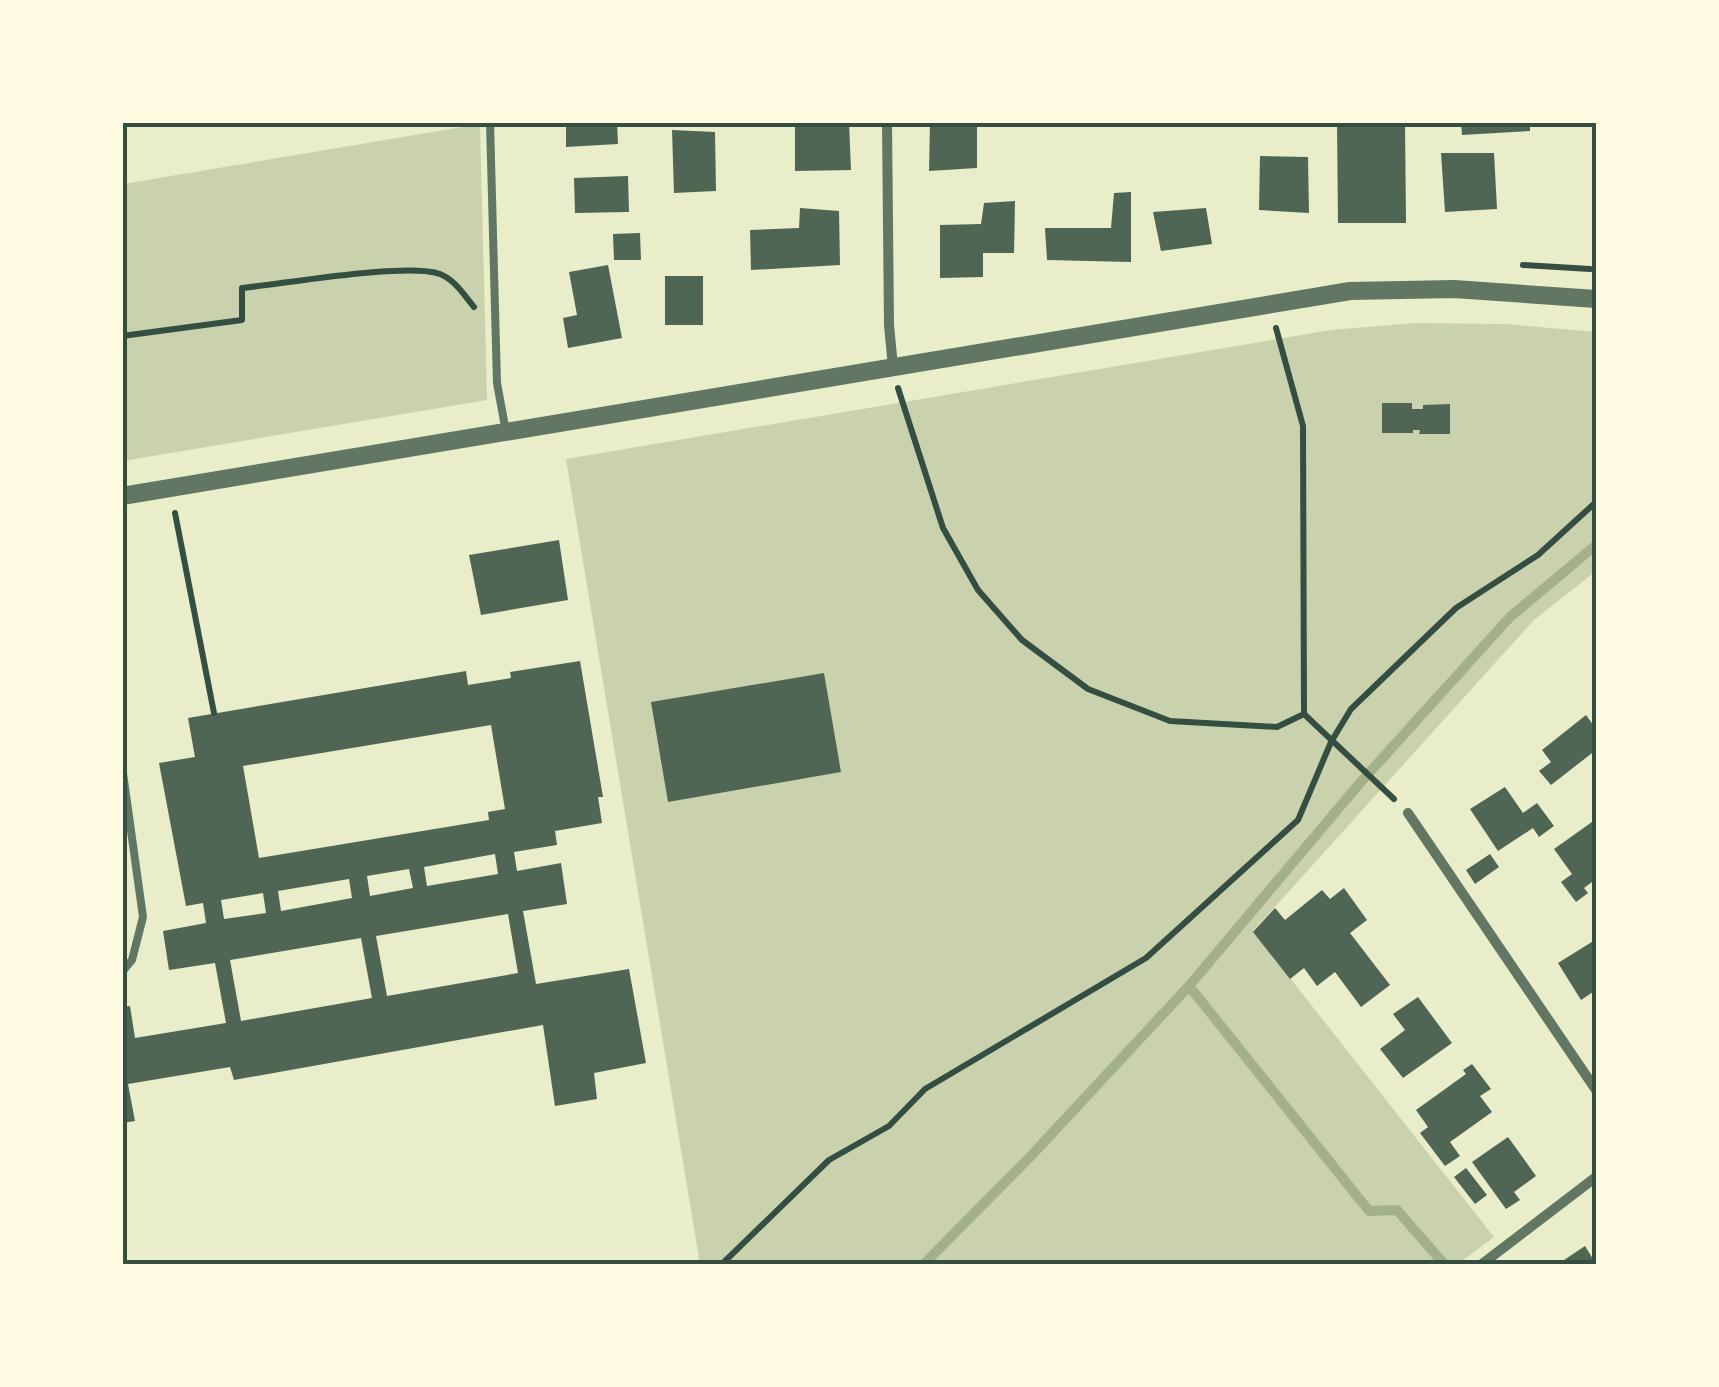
<svg xmlns="http://www.w3.org/2000/svg" width="1719" height="1387" font-family="Inter,sans-serif">
<style>
.green{fill:#cad2ad}
.lines{fill:none;stroke-linecap:round;stroke-linejoin:round}
.stream{stroke:#a3b18a;stroke-width:10}
.building{fill:#4f6655;fill-rule:evenodd}
.path{stroke:#344e41;stroke-width:6}
.service{stroke:#617663;stroke-width:8}
.minor{stroke:#617663;stroke-width:10}
.tertiary{stroke:#617663;stroke-width:18}
.neatline{fill:none;stroke:#344e41;stroke-width:4}
</style>
<rect width="100%" height="100%" fill="#e9edc9"/>
<path class="green" d="M480 124 487 400 123 461V184Z
M1414 323 1505 324 1596 332V571L1534 620 1253 931 1494 1237 1458 1264H700L566 459 1331 330Z"/>
<g class="lines">
<path class="stream" d="M1189 986 1369 1211 1397 1210 1444 1264
M924 1264 1030 1157 1189 986 1359 784 1510 617 1596 545"/>
</g>
<path class="building" d="M566 122H617L618 144 566 147Z
M795 122H849L851 170 795 171Z
M930 122H977V168L929 171Z
M1337 122H1405L1406 223H1338Z
M1461 122H1530V131L1462 135Z
M672 130 715 132 716 191 674 193Z
M1441 153H1494L1497 209 1445 212Z
M1260 156 1308 157 1309 213 1259 210Z
M628 176 629 212 575 213 574 178Z
M1131 192V262L1047 260 1045 228H1111L1114 193Z
M1015 201 1014 253H983V277L940 278V225L981 224 984 203Z
M800 208 839 211 840 265 751 270 750 230 799 228Z
M1206 208 1212 244 1161 251 1153 212Z
M640 233 641 260H614L613 234Z
M608 265 622 338 568 348 563 318 577 315 569 272Z
M665 276H703V325H665Z
M1382 403H1412V409H1423V405L1450 404V434H1419L1420 430H1413V433H1382Z
M559 540 568 600 481 615 469 555Z
M580 661 603 797H598L602 823 555 831 557 845 514 852 517 871 561 863 567 904 523 911 536 984 629 969 646 1063 594 1073 597 1099 555 1106 543 1025 234 1080 230 1067 128 1084 135 1121 122 1123V1007L130 1006 135 1038 226 1023 215 963 169 970 163 931 206 923 203 903 186 906 159 763 195 757 188 718 466 671 468 685 511 678 510 672ZM491 725 505 809 488 812 489 820 259 858 243 766ZM495 854 498 874 427 886 424 867ZM409 869 413 888 370 896 367 876ZM349 879 352 898 281 911 278 891ZM263 893 266 913 224 919 221 900ZM508 914 518 973 387 996 376 936ZM361 938 372 998 241 1021 230 960Z
M824 673 841 772 668 802 651 702Z
M1586 715 1596 729V750L1551 785 1539 771 1551 762 1542 750Z
M1505 787 1523 813 1537 803 1554 826 1539 837 1533 828 1498 851 1470 809Z
M1592 822 1596 829V879L1584 888 1588 893 1576 902 1561 882 1572 874 1554 849Z
M1490 854 1499 867 1475 884 1466 870Z
M1344 888 1367 920 1350 933 1390 985 1361 1007 1335 972 1317 986 1304 968 1290 979 1253 932 1275 908 1285 920 1322 890 1330 899Z
M1595 940 1596 990 1581 1000 1558 963Z
M1418 997 1452 1043 1403 1078 1380 1049 1405 1030 1393 1014Z
M1472 1064 1491 1089 1480 1096 1492 1112 1450 1142 1460 1156 1445 1166 1420 1133 1428 1127 1416 1110 1466 1074 1463 1070Z
M1508 1137 1536 1176 1514 1192 1520 1200 1506 1209 1472 1162Z
M1466 1168 1487 1195 1475 1204 1454 1177Z
M1585 1246 1596 1264H1558Z"/>
<g class="lines">
<path class="path" d="M1523 265 1590 269
M122 336 242 320V288C283 284 407 262 440 274 455 280 464 295 474 307
M898 388 943 528 978 590 1022 640 1088 689 1170 721 1277 727 1304 714 1303 426 1276 328
M175 513 214 713
M1304 714 1394 799
M722 1264 829 1160 889 1126 925 1089 1146 958 1298 820 1331 742 1351 709 1456 608 1538 555 1596 502"/>
<path class="service" d="M490 122 497 383 506 432
M122 766 143 917 132 960 122 972"/>
<path class="minor" d="M887 122 889 325 893 367
M1408 813 1596 1090
M1482 1264 1596 1177"/>
<path class="tertiary" d="M122 496 1350 291 1454 289 1596 299"/>
</g>
<rect width="1719" height="1387" fill="none" stroke="#fefae0" stroke-width="250"/>
<rect x="125" y="125" width="1469" height="1137" class="neatline"/>
</svg>
